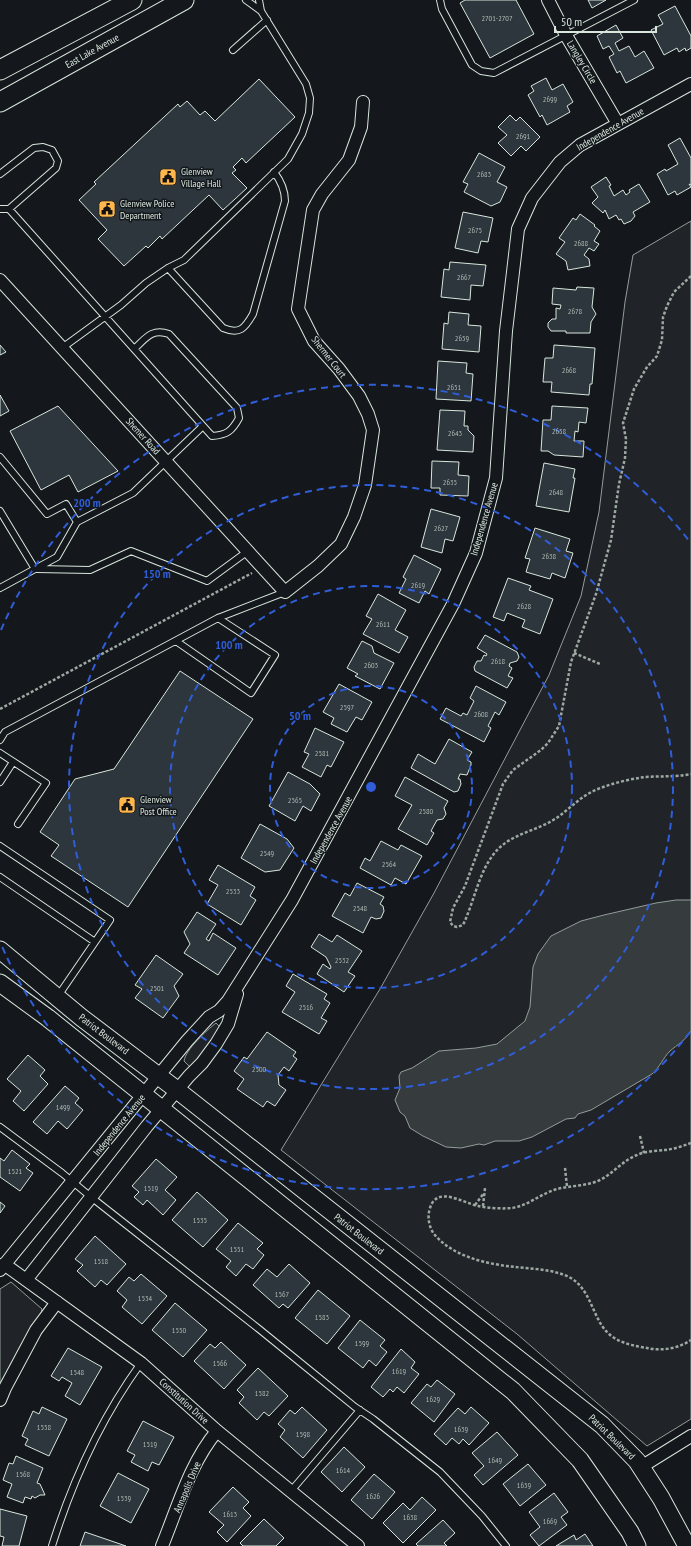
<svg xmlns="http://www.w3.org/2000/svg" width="691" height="1546" font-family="'PT Sans Narrow',sans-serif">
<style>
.green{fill:#202428;stroke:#939e99}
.water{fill:#363b3e;stroke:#939e99}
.building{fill:#2c363c;stroke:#d8e6dc}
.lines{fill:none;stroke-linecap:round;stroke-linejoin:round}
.service-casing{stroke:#d8e6dc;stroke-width:8}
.minor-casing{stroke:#d8e6dc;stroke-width:14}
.secondary-casing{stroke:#d8e6dc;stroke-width:19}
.primary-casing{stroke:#d8e6dc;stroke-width:21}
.path{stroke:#9da8a2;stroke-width:2.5;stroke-dasharray:3 2;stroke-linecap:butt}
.service{stroke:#14181c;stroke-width:6}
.minor{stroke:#14181c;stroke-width:12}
.secondary{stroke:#14181c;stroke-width:17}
.primary{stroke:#14181c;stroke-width:19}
.ring{fill:none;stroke:#305dd8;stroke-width:2;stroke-dasharray:7 5}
.labels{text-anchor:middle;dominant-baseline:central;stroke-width:3;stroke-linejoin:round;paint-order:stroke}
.number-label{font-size:8px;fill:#adbab4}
.street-label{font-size:10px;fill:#d8e6dc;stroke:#14181c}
.poi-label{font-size:10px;fill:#d8e6dc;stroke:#14181c;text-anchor:start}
.centre{fill:#305dd8;stroke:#14181c;stroke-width:2}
.ring-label{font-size:12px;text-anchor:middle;font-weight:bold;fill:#305dd8;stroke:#14181c;stroke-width:3;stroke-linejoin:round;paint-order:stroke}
</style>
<rect width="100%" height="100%" fill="#14181c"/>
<path class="green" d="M691 221V1419L647 1446 517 1334 281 1150 380 989 434 893 549 675 581 596 599 512 625 302 633 255Z
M216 1023 221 1028 193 1065 190 1067 184 1061C186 1049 206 1031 216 1023Z
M11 1282 42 1309 41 1314 0 1387V1289Z"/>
<path class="water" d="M676 900H691V1031C686 1040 677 1045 670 1051 663 1058 660 1067 652 1074L591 1110 578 1114 575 1118 566 1119 532 1137 519 1141H495L484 1145 479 1144 461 1148 446 1147 423 1136 410 1128 405 1116 400 1112 395 1100 400 1088 399 1076 401 1072 412 1068 439 1051 476 1048 497 1044 525 1021 530 1007 533 967 538 954 551 936 581 921 604 915 656 903Z"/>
<path class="building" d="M465 0H516L534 34 490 58 460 3Z
M588 0H606L592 8Z
M675 6 691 36V48L686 51 685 48 679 52 677 48 664 55 651 30 663 24 658 15Z
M616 25 623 38 615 43 619 51 629 46 635 57 644 51 654 68 626 83 620 71 617 73 609 57 614 54 609 46 603 49 597 36Z
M546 78 552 90 563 84 573 102 567 106 570 112 547 125 542 115 540 117 528 95 534 91 531 86Z
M259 79 295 117 246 163 242 158 233 167 236 170 232 173 247 188 223 210 209 195 162 239 160 236 148 248 146 246 124 266 98 239 107 230 79 200 96 184 94 182 178 104 180 107 187 101 200 115 205 111 215 121Z
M510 115 516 121 520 117 540 137 526 151 521 146 511 156 498 143 507 135 498 127Z
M680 138 691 158V185L689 184 691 187 677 195 675 191 668 195 657 174 665 169 666 171 678 164 668 145Z
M479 153 505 167 497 182 507 187 500 202 491 206 464 192 468 184 463 182Z
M606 177 611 185 609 186 614 196 623 190 626 195 630 192 629 190 639 184 650 202 633 212 635 216 631 221 624 224 621 219 619 220 616 215 609 219 605 210 603 213 592 203 598 197 591 187Z
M463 212 493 218 488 242 481 241 478 253 455 248Z
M580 214 595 225 594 226 600 231 594 241 599 244 594 251 589 248 584 255 589 259 590 266 568 270 566 261 556 254 565 242 559 238 573 218 576 220Z
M450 262 486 265 483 286 471 285 470 300 441 297 444 269 449 270Z
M577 287 594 288 592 307 596 314 591 322 590 333H566V331H551L548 327V323L552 319H556V308L560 309 561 305 552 304 553 288 576 290Z
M449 312 469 314 468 325 481 326 479 352 442 349 444 323 448 324Z
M0 345 6 352 0 355Z
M554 345 595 348 592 384H590L589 395 551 392 552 382H543L545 358H553Z
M438 361 467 363 466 373 473 374 471 401 436 399Z
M0 395 9 411 0 416Z
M58 406 118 471 78 492 69 475 41 490 10 431Z
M552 406 588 408 586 423 579 422 578 432 575 431 574 441H584L583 457 554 455 548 451H541L543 420H551Z
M440 410 465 411 464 426H468V430L474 436 473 452 437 450Z
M432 461 459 462 458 475 469 476 468 496 440 495V488H431Z
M544 463 575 469 573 478H575L569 512 536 506Z
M431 509 460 517 453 541 445 539 442 553 421 547Z
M535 528 570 539 566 551 573 553 565 578 552 573 550 579 526 572 530 559 525 558Z
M414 555 441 569 429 594 425 591 419 603 399 593 406 579 403 577Z
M508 578 531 586 529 590 553 599 540 634 522 627 525 620 507 613 504 621 493 617Z
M378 594 406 610 395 630 408 637 399 653 363 634 372 619 366 616Z
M485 635 517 652 519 657 517 661 510 663 509 666 512 668 508 676 513 678 507 688 475 671 474 667 477 661H481L484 655 486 656 487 654 477 648Z
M362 641 372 646 374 653 394 663 380 689 355 676 358 674 347 668Z
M180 671 253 719 128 907 51 856 59 845 40 832 75 779 114 769Z
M339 684 372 702 362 720 356 717 347 732 331 724 334 718 323 712Z
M476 686 506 702 499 715 495 712 488 726 491 728 484 742 440 719 446 708 461 716 463 713 467 715 474 701 470 698Z
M315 728 344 742 331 767 327 765 321 777 302 767 309 754 304 752Z
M449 739 472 752 467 760 471 762V765L467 775 460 774 458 779H460L461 784 458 791 454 792 411 768 418 754 435 764Z
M288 772 310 784 320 794 311 811 303 806 295 821 269 806Z
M405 777 448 801 444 808 446 814 443 819 437 820 431 831 434 833 427 845 398 829 412 805 395 796Z
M260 824 287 839 294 848 280 870 265 872 241 858Z
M381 841 398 850 401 845 422 856 406 884 395 878 391 885 360 868 365 858 370 861Z
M218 865 255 887 250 896 256 900 241 925 207 904 218 885 209 880Z
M357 883 384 897 380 904 383 906 384 911 381 918 376 919 371 917 363 933 332 916 345 893 350 896Z
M197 912 216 924 206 939 209 941 213 933 236 948 218 975 184 953 190 944 184 932Z
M319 934 332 942 337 935 362 951 348 972 355 976 344 992 317 974 323 964 330 969 331 967 326 957 311 947Z
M156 955 183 974 174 986 179 996 163 1018 135 998 142 989 135 985Z
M293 974 327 994 324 999 330 1003 321 1018 327 1021 319 1034 282 1012 295 992 286 986Z
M267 1032 296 1052 293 1056 297 1059 289 1071 284 1067 278 1075 279 1085 286 1090 275 1106 267 1101 263 1107 237 1089 244 1079 234 1071 244 1057 247 1059Z
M28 1055 45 1070 40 1076 48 1084 24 1111 13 1101 21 1091 7 1079Z
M65 1086 79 1098 75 1103 83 1110 67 1129 58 1121 47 1134 33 1122Z
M12 1150 30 1164 26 1168 33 1173 20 1191 0 1177V1158L4 1161Z
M156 1159 177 1177 165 1190 176 1200 163 1215 147 1200 143 1205 134 1197 139 1192 132 1186Z
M197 1192 228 1220 203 1247 172 1220Z
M0 1202 5 1206 0 1213Z
M238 1223 263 1243 257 1249 264 1255 253 1269 246 1264 236 1276 226 1267 231 1261 216 1249Z
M95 1236 126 1264 107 1285 101 1280 95 1287 77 1271 83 1265 75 1259Z
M289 1264 310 1283 288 1308 283 1304 279 1308 253 1285 267 1269 277 1277Z
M141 1274 167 1296 142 1324 122 1307 127 1300 117 1291 129 1277 134 1281Z
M318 1290 350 1316 327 1344 295 1318Z
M175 1303 207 1330 183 1357 152 1330Z
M360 1320 385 1340 380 1346 387 1352 376 1366 369 1360 363 1368 338 1348Z
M221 1342 246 1365 224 1389 194 1361 210 1344 215 1348Z
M68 1348 102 1367 80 1405 65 1396 72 1383 62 1377 59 1381 51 1376Z
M401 1349 415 1362 411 1368 419 1374 404 1393 397 1387 393 1392 390 1389 383 1397 371 1387Z
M258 1368 288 1396 269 1416 264 1412 257 1420 239 1403 244 1397 237 1390Z
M437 1380 455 1394 434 1422 411 1403 427 1384 431 1387Z
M42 1407 67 1419 49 1456 25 1445 28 1439 22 1436 33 1411 39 1414Z
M302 1407 327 1430 303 1458 280 1437 285 1430 278 1424 290 1410 295 1414Z
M471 1407 489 1423 469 1445 463 1439 459 1444 452 1438 446 1445 434 1434 458 1408 465 1414Z
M143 1421 174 1437 159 1465 152 1462 148 1471 131 1462 135 1455 127 1451Z
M497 1432 518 1455 483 1485 474 1475 484 1466 472 1453Z
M344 1447 365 1467 342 1492 321 1472Z
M16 1456 43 1468 37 1483 40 1484 45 1495H40L35 1498 32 1496 31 1499 25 1497 23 1503 7 1497 12 1484 3 1480 9 1463 13 1464Z
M528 1464 546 1485 520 1506 503 1484Z
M118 1473 149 1489 131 1523 100 1506Z
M374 1474 395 1492 372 1519 351 1500Z
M233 1487 249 1502 243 1508 251 1516 227 1542 217 1532 224 1525 209 1512Z
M554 1493 568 1512 561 1517 567 1525 539 1546 530 1535 540 1527 529 1512Z
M422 1497 436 1510 403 1543 383 1523 403 1503 410 1510Z
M0 1509 27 1516 19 1546H2L4 1537 0 1536Z
M264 1519 284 1538 276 1546H243L240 1543Z
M443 1520 455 1533 444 1543 447 1546H418L416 1544Z
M85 1532 126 1546H80Z
M585 1534 593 1546H556L574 1535 576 1540Z"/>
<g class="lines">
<defs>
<path id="service" d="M246 0 261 11
M440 0 442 9 472 65 481 71 494 73 634 0
M233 50 267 20
M0 174 34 148 43 147 52 150 58 161 56 168 9 209
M0 209H9L203 426 133 493 77 522 57 557 0 588
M168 268 223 328C240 335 245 328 253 314L285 201C285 190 281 181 274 172
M62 348 121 305 146 283 168 268 184 260 288 159 302 134 309 113 310 98 306 84 261 11 259 0
M134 349C146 338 152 328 169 334L237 408 239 418C232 431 227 435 212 436L203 426
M0 457 47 514 66 504 77 522
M0 511 35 569
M37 569 90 570 131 551 207 581 248 551
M176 641 251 693 275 655 218 618
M0 740 5 732 218 618 285 592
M0 753 46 783 18 824
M0 782 13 762
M0 846 110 920 95 942 0 877
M58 996 95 942
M0 1127 62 1173 91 1197 259 1329 355 1407 373 1419 440 1472 482 1516 506 1546
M291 1491 360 1410
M52 1546C72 1482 102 1417 141 1363"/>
<path id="minor" d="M548 0 567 37 618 124
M0 280 285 592 318 566 341 544 354 517 365 485 373 430 368 414 359 396 339 369 314 341 298 309 313 210 322 194 349 160 361 127 363 102
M4 1264 141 1363 217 1431 358 1546
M0 1270 187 1041 209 1017 219 1011 228 1001 292 900 453 604 476 553 496 478 506 331 513 272 518 229 532 198 560 162 580 145 691 84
M26 1280 147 1126 189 1076 202 1063 216 1044 228 1024 237 994
M0 1400 5 1388 36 1330 57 1302
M641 1467 691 1436
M162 1546C178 1507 190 1463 217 1431"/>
<path id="secondary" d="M0 950 82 1018 177 1090 602 1425 637 1461 661 1498 687 1546
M0 983 48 1018 513 1391 580 1460 630 1532 637 1546"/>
<path id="primary" d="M0 70 132 0
M0 102 184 0"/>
</defs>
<use href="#service" class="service-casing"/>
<use href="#minor" class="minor-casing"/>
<use href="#secondary" class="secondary-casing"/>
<use href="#primary" class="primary-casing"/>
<path class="path" d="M691 276 674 292 667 306 663 317 662 340 657 356 647 367 634 389 623 423 626 439 625 458 619 484 611 540 596 594 571 662 559 726 548 743 541 750 513 770 503 784 465 886 453 908 450 922 453 926 457 927 463 925C474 902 478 875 493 855 507 836 528 833 548 823 566 814 579 796 598 789 613 783 630 779 645 777 661 776 676 777 691 774
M574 653 600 664
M0 709 252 573
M640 1136 644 1153
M691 1143C683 1146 674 1149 665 1150 656 1151 645 1151 637 1155 624 1160 614 1172 602 1179 587 1187 569 1185 554 1190 539 1195 527 1206 512 1208 501 1209 488 1208 478 1206 463 1203 437 1185 430 1208 427 1217 429 1227 434 1234 453 1257 487 1264 515 1267 533 1269 552 1269 569 1277 592 1289 592 1319 609 1334 619 1343 634 1346 647 1348 661 1351 678 1349 691 1340
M565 1168 567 1187
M475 1205 484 1193
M483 1206 485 1188"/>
<use href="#service" class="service"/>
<use href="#minor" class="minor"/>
<use href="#secondary" class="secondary"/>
<use href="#primary" class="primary"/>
</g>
<g class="ring">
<circle cx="371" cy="787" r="101"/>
<circle cx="371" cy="787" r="201"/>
<circle cx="371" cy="787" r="302"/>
<path d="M690 1032A402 402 0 0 1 1 944M1 630A402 402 0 0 1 690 542"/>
</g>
<defs>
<symbol id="civic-square" viewBox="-11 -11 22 22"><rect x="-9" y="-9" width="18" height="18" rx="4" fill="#ffb74d" stroke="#14181c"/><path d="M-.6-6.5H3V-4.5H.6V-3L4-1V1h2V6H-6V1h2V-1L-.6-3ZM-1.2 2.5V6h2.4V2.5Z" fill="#111"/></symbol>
</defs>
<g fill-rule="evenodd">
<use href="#civic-square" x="158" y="167" width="20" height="20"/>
<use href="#civic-square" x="97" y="199" width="20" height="20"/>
<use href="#civic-square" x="117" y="795" width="20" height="20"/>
</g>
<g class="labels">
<g class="number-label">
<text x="497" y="18">2701-2707</text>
<text x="550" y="99">2699</text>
<text x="523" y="136">2691</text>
<text x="484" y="174">2683</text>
<text x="475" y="230">2675</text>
<text x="581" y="243">2688</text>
<text x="464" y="277">2667</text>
<text x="575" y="311">2678</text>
<text x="462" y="338">2659</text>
<text x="569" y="370">2668</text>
<text x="454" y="387">2651</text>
<text x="559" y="431">2658</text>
<text x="455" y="433">2643</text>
<text x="450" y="482">2635</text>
<text x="556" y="492">2648</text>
<text x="441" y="528">2627</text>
<text x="549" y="556">2638</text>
<text x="418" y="585">2619</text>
<text x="524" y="606">2628</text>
<text x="383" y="624">2611</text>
<text x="498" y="661">2618</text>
<text x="371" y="665">2603</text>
<text x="347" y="707">2597</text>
<text x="481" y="714">2608</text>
<text x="322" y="753">2581</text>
<text x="295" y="800">2565</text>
<text x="426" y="811">2580</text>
<text x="267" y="853">2549</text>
<text x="389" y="864">2564</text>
<text x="233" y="891">2533</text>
<text x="360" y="908">2548</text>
<text x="342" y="960">2532</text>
<text x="157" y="988">2501</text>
<text x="306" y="1007">2516</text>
<text x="259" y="1069">2500</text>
<text x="63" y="1107">1499</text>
<text x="15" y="1171">1521</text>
<text x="151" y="1188">1519</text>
<text x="200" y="1220">1535</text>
<text x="237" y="1249">1551</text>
<text x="101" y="1261">1518</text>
<text x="282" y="1294">1567</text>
<text x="145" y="1298">1534</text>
<text x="322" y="1317">1583</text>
<text x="179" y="1330">1550</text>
<text x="362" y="1343">1599</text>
<text x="220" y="1363">1566</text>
<text x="399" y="1371">1619</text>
<text x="77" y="1372">1548</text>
<text x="262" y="1393">1582</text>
<text x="433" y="1399">1629</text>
<text x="44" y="1427">1558</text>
<text x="461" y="1429">1639</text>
<text x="303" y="1434">1598</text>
<text x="150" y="1444">1519</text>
<text x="495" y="1460">1649</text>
<text x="343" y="1470">1614</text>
<text x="23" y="1474">1568</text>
<text x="524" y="1485">1659</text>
<text x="373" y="1496">1626</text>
<text x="124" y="1498">1539</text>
<text x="230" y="1514">1613</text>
<text x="410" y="1517">1638</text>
<text x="550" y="1521">1669</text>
</g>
<g class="street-label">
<text transform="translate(92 51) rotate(-29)">East Lake Avenue</text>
<text transform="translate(582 62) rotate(59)">Langley Circle</text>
<text transform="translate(610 129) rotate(-30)">Independence Avenue</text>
<text transform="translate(329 357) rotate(52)">Shermer Court</text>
<text transform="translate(143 436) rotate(48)">Shemer Road</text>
<text transform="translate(484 519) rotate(-74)">Independence Avenue</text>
<text transform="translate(331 830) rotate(-61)">Independence Avenue</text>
<text transform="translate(104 1034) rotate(37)">Patriot Boulevard</text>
<text transform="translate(119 1125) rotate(-51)">Independence Avenue</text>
<text transform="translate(359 1234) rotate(38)">Patriot Boulevard</text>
<text transform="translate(184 1401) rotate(42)">Constitution Drive</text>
<text transform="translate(612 1437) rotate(44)">Patriot Boulevard</text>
<text transform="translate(187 1487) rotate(-67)">Annapolis Drive</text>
</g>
<g class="poi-label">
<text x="181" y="171">Glenview<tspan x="181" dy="12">Village Hall</tspan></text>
<text x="120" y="203">Glenview Police<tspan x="120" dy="12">Department</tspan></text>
<text x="140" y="799">Glenview<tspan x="140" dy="12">Post Office</tspan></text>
</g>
</g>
<circle cx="371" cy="787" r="6" class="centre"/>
<g class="ring-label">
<text x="87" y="507">200 m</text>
<text x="157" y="578">150 m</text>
<text x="229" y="649">100 m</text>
<text x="300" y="720">50 m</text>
</g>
<path d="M555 26v6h101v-6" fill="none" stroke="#d8e6dc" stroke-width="2"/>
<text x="561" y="26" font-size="12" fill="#d8e6dc" stroke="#14181c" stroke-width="3" paint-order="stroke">50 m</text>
</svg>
